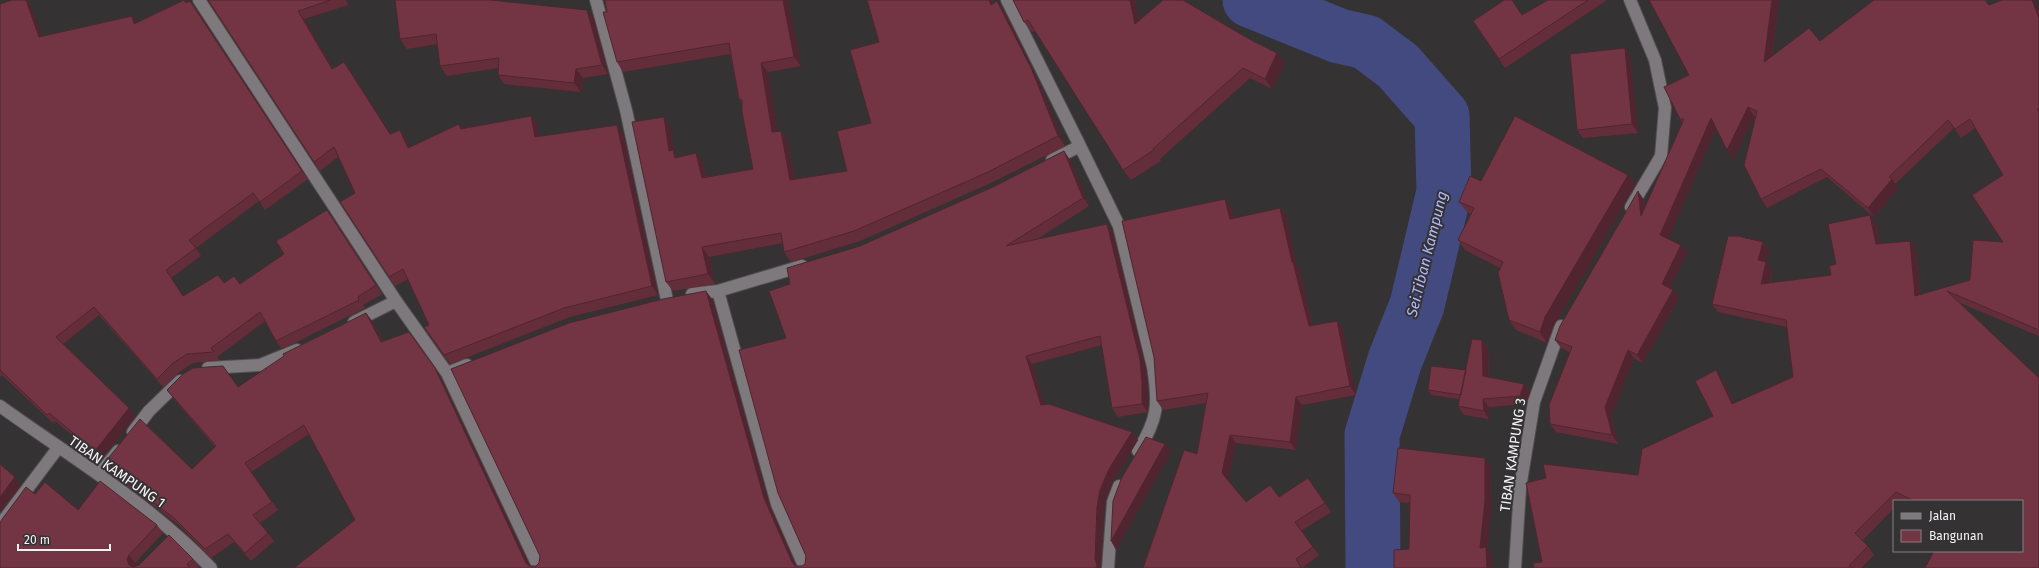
<svg xmlns="http://www.w3.org/2000/svg" width="2039" height="568" font-family="'Fira Sans',sans-serif">
<style>
.lines{fill:none;stroke-linecap:round;stroke-linejoin:round}
.river{stroke:#434a7f;stroke-width:55}
.minor-casing{stroke:#514e50;stroke-width:14}
.minor{stroke:#7d797c;stroke-width:12}
.wall{fill:#632e3a}
.shaded-wall{fill:#502530}
.building{fill:#733544;stroke:#502530}
.labels{text-anchor:middle;dominant-baseline:central;stroke-width:4;stroke-linejoin:round;paint-order:stroke}
.street-label{font-size:14px;fill:#f6f4f6;stroke:#353234}
.water-label{font-size:15px;font-style:italic;fill:#aeb9fb;stroke:#353234}
</style>
<rect width="100%" height="100%" fill="#353234"/>
<g class="lines">
<path class="river" d="M1250 0 1339 36 1366 42 1398 66 1442 116 1444 192 1417 305 1395 360 1372 435 1373 568"/>
<defs>
<path id="minor" d="M199 0 396 301 447 373 539 568
M596 0 626 110 667 300
M1007 0 1080 146 1052 160
M1630 0 1655 60 1665 108 1661 156 1631 207
M1080 146 1119 226 1153 367C1159 404 1158 419 1138 451
M718 291 777 504 805 568
M692 294 718 291 802 266
M354 322 396 301
M208 368 260 365 297 350
M447 373 467 365
M0 406C72 458 149 503 211 568
M133 432 149 411 180 381
M99 474 118 451
M0 525 58 448
M1108 568 1113 502 1119 486
M1515 568 1520 488 1534 402 1561 326"/>
</defs>
<use href="#minor" class="minor-casing"/>
<use href="#minor" class="minor"/>
</g>
<path class="wall" d="M12 0H27L30 4 41 36 132 16 137 23 184 0 186 3 190 1 308 179 265 210 259 201 196 248 201 256 171 278 183 296 224 283 240 284 284 254 333 218 382 294 363 305 365 308 282 349 276 341 265 321 217 357 219 360 193 363 179 372 163 387 99 315 63 344 129 408 135 417 101 459 55 421 53 423 3 376H0V4Z
M208 0H346L348 5 304 19 333 69 350 71 390 134 400 130 406 139 410 148 462 129 531 116 537 124 539 137 623 134 658 295 570 317 450 364 424 327 429 325 408 279 395 286 389 277 355 193 338 157 320 171Z
M395 0 594 19 608 74 583 78 581 92 504 84 498 75V68L447 76 440 66 437 44 407 49 400 39Z
M605 0H788L801 66 768 72 777 131 787 140 795 179 847 171 871 123 879 42 867 0H992L994 4 997 1 1004 11 1038 80 1065 146 993 182 860 241 791 262 784 252 783 243 709 257 715 284 673 291 666 282 664 117 670 127 674 152 678 157 702 162 706 177 753 169 742 104 739 99 730 54 623 72 617 62Z
M1013 0H1135L1139 20 1285 63 1272 89 1250 78 1160 159 1161 161 1131 180 1123 170 1035 31 1032 32 1024 22Z
M1548 0H1607L1505 68 1473 21 1522 15Z
M1779 0 1772 56 1820 41 1989 5 2002 0H2034L2039 12V336L1958 302 2022 501H1903L1902 500 1901 501H1894V508L1863 540 1868 546 1874 555 1861 568H1534L1542 562 1638 475 1713 416 1722 379 1734 404 1793 377 1787 327 1718 312 1712 304 1763 242 1769 251 1766 262 1772 271 1770 283 1831 275 1836 264 1876 224 1880 244 1910 241 1916 249 1920 295 1970 280 2003 242V175L1975 128 1961 138 1954 128 1895 184 1898 188 1874 217 1827 177 1767 208 1761 199 1755 116H1754L1733 159 1727 150 1716 128 1668 239 1687 253 1670 288 1673 290 1679 298 1643 363 1634 358 1611 416 1618 444 1556 432 1550 424 1570 352 1561 348 1555 340 1644 200 1645 207 1682 123 1680 119 1689 75Z
M1625 48 1630 57 1638 133 1583 138 1577 130Z
M1064 151 1070 160 1089 206 1036 240 1113 233 1146 368 1148 391V412L1118 417 1112 408 1102 345 1032 364 1044 404 1132 432 1138 440 1115 478 1106 498 1103 516 1101 568H294L355 520 309 434 251 472 278 510 260 523 268 533 274 541 251 561 234 542 211 558 180 526 115 477 109 469 111 467 106 461 192 469 215 447 173 398 167 390 238 387 366 313 372 321 383 342 440 377 530 566H536L539 563 712 299 770 506 796 566H802L805 564 806 556 786 338 790 284 860 246 993 187Z
M1628 175 1635 185 1553 327 1547 343 1516 330 1509 320 1500 268 1465 250 1458 240 1471 214 1467 212 1459 202 1481 181Z
M1225 199 1231 208 1234 218 1280 208 1286 216 1297 267 1299 270 1313 326 1337 321 1343 329 1356 395 1302 405 1296 450 1236 443 1228 481 1246 502 1279 497 1308 478 1331 512 1301 531 1319 555 1302 568H1143L1197 454 1206 403 1163 410 1157 401Z
M1482 340 1488 348 1489 377 1524 384 1530 392 1526 404 1489 407V419L1464 415 1458 406 1460 399 1431 395 1428 390 1466 370Z
M1485 458 1490 466 1491 509 1487 548 1492 556V568H1394L1409 549 1410 503 1399 502 1393 493Z
M35 494 78 510 157 525 163 533 135 563 133 567 193 559 199 567 197 568H0Z"/>
<path class="shaded-wall" d="M26 0H27L30 4 45 45 39 37Z
M783 0H788L801 66 794 57Z
M989 0H992L997 15 991 5Z
M1130 0H1135L1142 34 1135 24Z
M1772 0H1779L1770 70 1764 62Z
M2032 0H2034L2039 12V18Z
M190 1 196 9 308 179 302 171Z
M997 1 1004 11 1038 80 1065 146 1058 136Z
M587 10 594 19 608 74 602 65Z
M298 11 304 19 338 78 332 69Z
M132 16 138 24H134Z
M1625 48 1630 57 1638 133 1632 124Z
M1277 53 1285 63 1272 89 1265 79Z
M344 62 350 71 396 143 390 134Z
M761 63 768 72 779 142 772 132Z
M576 69 583 78 581 92 574 83Z
M1748 107 1754 116 1733 159 1727 150Z
M531 116 537 124 541 146 535 137Z
M664 117 670 127 674 152 680 160 681 167 669 151Z
M1711 118 1717 126 1666 244 1660 235Z
M617 125 623 134 658 295 652 286Z
M400 130 406 139 414 157 408 148Z
M781 131 787 140 797 190 790 180Z
M1064 151 1070 160 1089 206 1083 198Z
M696 153 702 162 708 187 702 178Z
M1628 175 1635 185 1553 327 1547 343 1540 332 1545 317Z
M1892 179 1898 188 1874 217 1868 208Z
M1638 191 1644 200 1647 225 1641 216Z
M1225 199 1231 208 1236 227 1230 219Z
M1280 208 1286 216 1297 267 1299 270 1315 335 1309 326 1292 262Z
M1870 215 1876 224 1882 253 1876 244Z
M1107 224 1113 233 1146 368 1148 391V412L1142 404Z
M1910 241 1916 249 1921 305 1915 296Z
M1763 242 1769 251 1764 269 1758 260Z
M1681 245 1687 253 1668 292 1662 284Z
M702 247 709 257 715 284 708 274Z
M1766 262 1772 271 1767 293 1761 284Z
M1673 290 1679 298 1643 363 1637 355Z
M706 291 712 299 770 506 797 568 792 562 764 498Z
M366 313 372 321 387 351 381 342Z
M1337 321 1343 329 1356 395 1350 386Z
M1482 340 1488 348 1489 384 1483 376Z
M1628 350 1634 358 1611 416 1618 444 1612 435 1605 407Z
M1026 356 1032 364 1047 414 1041 405Z
M435 368 440 377 531 568 526 563Z
M1716 370 1722 379 1738 413 1732 404Z
M1524 384 1530 392 1526 404 1520 396Z
M1296 397 1302 405 1296 450 1290 442Z
M1483 399 1489 407V419L1484 411Z
M129 408 135 417 101 459 95 451Z
M1132 432 1138 440 1115 478 1106 498 1103 516 1101 568H1096L1095 559 1097 507 1100 490 1109 469Z
M1230 435 1236 443 1228 482 1222 473Z
M1165 444 1171 452 1116 550 1111 541Z
M1485 458 1490 466 1491 509 1487 548 1492 556V568H1487L1480 548Z
M15 477 21 485 0 513V497Z
M129 555 135 563 133 567V568L129 565 127 559Z"/>
<path class="building" d="M12 0H26L39 37 132 16 134 24 184 0 186 3 190 1 302 171 260 202 253 193 189 240 196 248 166 270 183 296 218 275 224 283 234 276 240 284 284 254 276 241 327 210 376 285 358 297 359 300 276 341 260 312 211 348 214 352 187 354 173 363 157 379 94 307 56 337 129 408 95 451 49 413 47 415 0 370V4Z
M208 0H331L298 11 332 69 344 62 390 134 400 130 408 148 459 124 461 129 531 116 535 137 617 125 652 286 564 308 444 355 424 327 429 325 403 269 389 277 340 202 355 193 334 147 314 162Z
M395 0H490L587 10 602 65 576 69 574 83 498 75 499 58 440 66 436 34 400 39Z
M605 0H783L794 57 761 63 772 132 781 131 790 180 847 171 837 131 871 123 850 50 879 42 867 0H989L991 5 997 1 1032 70 1058 136 986 173 854 231 784 252 781 233 702 247 708 274 666 282 632 122 664 117 669 151 673 150 675 158 696 153 702 178 753 169 742 112V100L739 99 729 43 617 62 603 12H607Z
M1013 0H1130L1135 24 1163 0H1183L1249 39 1277 53 1265 79 1243 68 1153 149 1154 150 1123 170 1028 20 1024 22Z
M1504 0H1512L1522 15 1548 0H1588L1499 59 1473 21Z
M1649 0H1772L1764 62 1809 28 1820 41 1874 0H1985L1989 5 2002 0H2032L2039 18V109H2037L2039 112V330L1947 291 2039 378V568H1925L1934 551H2022V501H1914L1896 492 1855 533 1868 546 1849 566 1853 568H1534L1533 563 1542 562 1526 483 1546 478 1543 464 1638 475 1642 449 1713 416 1695 381 1716 370 1732 404 1793 377 1786 320 1712 304 1728 236H1738L1763 242 1758 260 1766 262 1761 284 1831 275 1829 266 1836 264 1828 224 1870 215 1876 244 1910 241 1915 296 1970 280 1973 240 2003 242 1972 195 2003 175 1970 119 1955 129 1948 120 1889 177 1892 179 1868 208 1821 169 1761 199 1744 165 1757 111 1748 107 1727 150 1711 118 1660 235 1681 245 1662 284 1673 290 1637 355 1628 350 1605 407 1612 435 1550 424 1549 405 1572 347 1555 340 1560 326 1638 191 1641 216 1684 119H1680L1664 87 1689 75Z
M1625 48 1632 124 1577 130 1570 54Z
M1515 116 1628 175 1545 317 1540 332 1509 320 1498 273 1503 262 1458 240 1474 208 1459 202 1470 176 1481 181Z
M1064 151 1083 198 1006 246 1107 224 1140 360 1142 383V404L1112 408 1100 336 1026 356 1041 405 1049 404 1132 432 1109 469 1100 490 1097 507 1095 559 1097 565 1096 568H294L355 520 304 425 245 463 272 502 253 515 268 533 245 553 228 534 205 549 174 518 109 469 112 465 106 461 140 419 192 469 216 446 167 390 183 374 193 368 223 366 238 387 284 356 283 354 366 313 381 342 409 332 435 368 526 563 529 566H536L539 563 540 556 451 369 569 323 663 299 706 291 764 498 792 562 795 566H802L805 564 806 556 778 493 739 350 786 338 769 291 790 284 787 268 860 246 993 187Z
M1225 199 1230 219 1280 208 1292 262H1293L1309 326 1337 321 1350 386 1296 397 1290 442 1230 435 1222 473 1246 502 1270 485 1279 497 1308 478 1325 503 1295 522 1313 547 1296 559 1301 568H1143L1184 450 1197 454 1208 393 1157 401 1154 357 1122 221Z
M1472 339 1482 340 1483 376 1524 384 1520 396 1483 399 1484 411 1458 406Z
M1431 366 1466 370 1461 395 1428 390Z
M1146 437 1165 444 1111 541 1113 501 1122 477Z
M1398 448 1485 458V501L1480 548 1486 547 1487 568H1394V550L1409 549 1410 495 1393 493Z
M0 464 15 477 0 497Z
M100 481 157 525 129 555 127 559 129 565 133 567 139 565 169 535 193 559 187 564 190 568H0V522L26 487 35 494 45 482 78 510Z"/>
<g class="labels">
<g class="street-label">
<text transform="translate(1513 455) rotate(-82)">TIBAN KAMPUNG 3</text>
<text transform="translate(117 472) rotate(35)">TIBAN KAMPUNG 1</text>
</g>
<g class="water-label">
<text transform="translate(1427 254) rotate(-76)">Sei.Tiban Kampung</text>
</g>
</g>
<rect x="1893" y="500" width="130" height="52" fill="#353234" stroke="#828082"/>
<rect x="1901" y="513" width="20" height="6" fill="#7d797c" stroke="#828082"/>
<text x="1929" y="520" font-size="12" fill="#f6f4f6">Jalan</text>
<rect x="1901" y="530" width="20" height="12" fill="#733544" stroke="#828082"/>
<text x="1929" y="540" font-size="12" fill="#f6f4f6">Bangunan</text>
<path d="M18 544v6h92v-6" fill="none" stroke="#f6f4f6" stroke-width="2"/>
<text x="24" y="544" font-size="12" fill="#f6f4f6" stroke="#353234" stroke-width="3" paint-order="stroke">20 m</text>
</svg>
